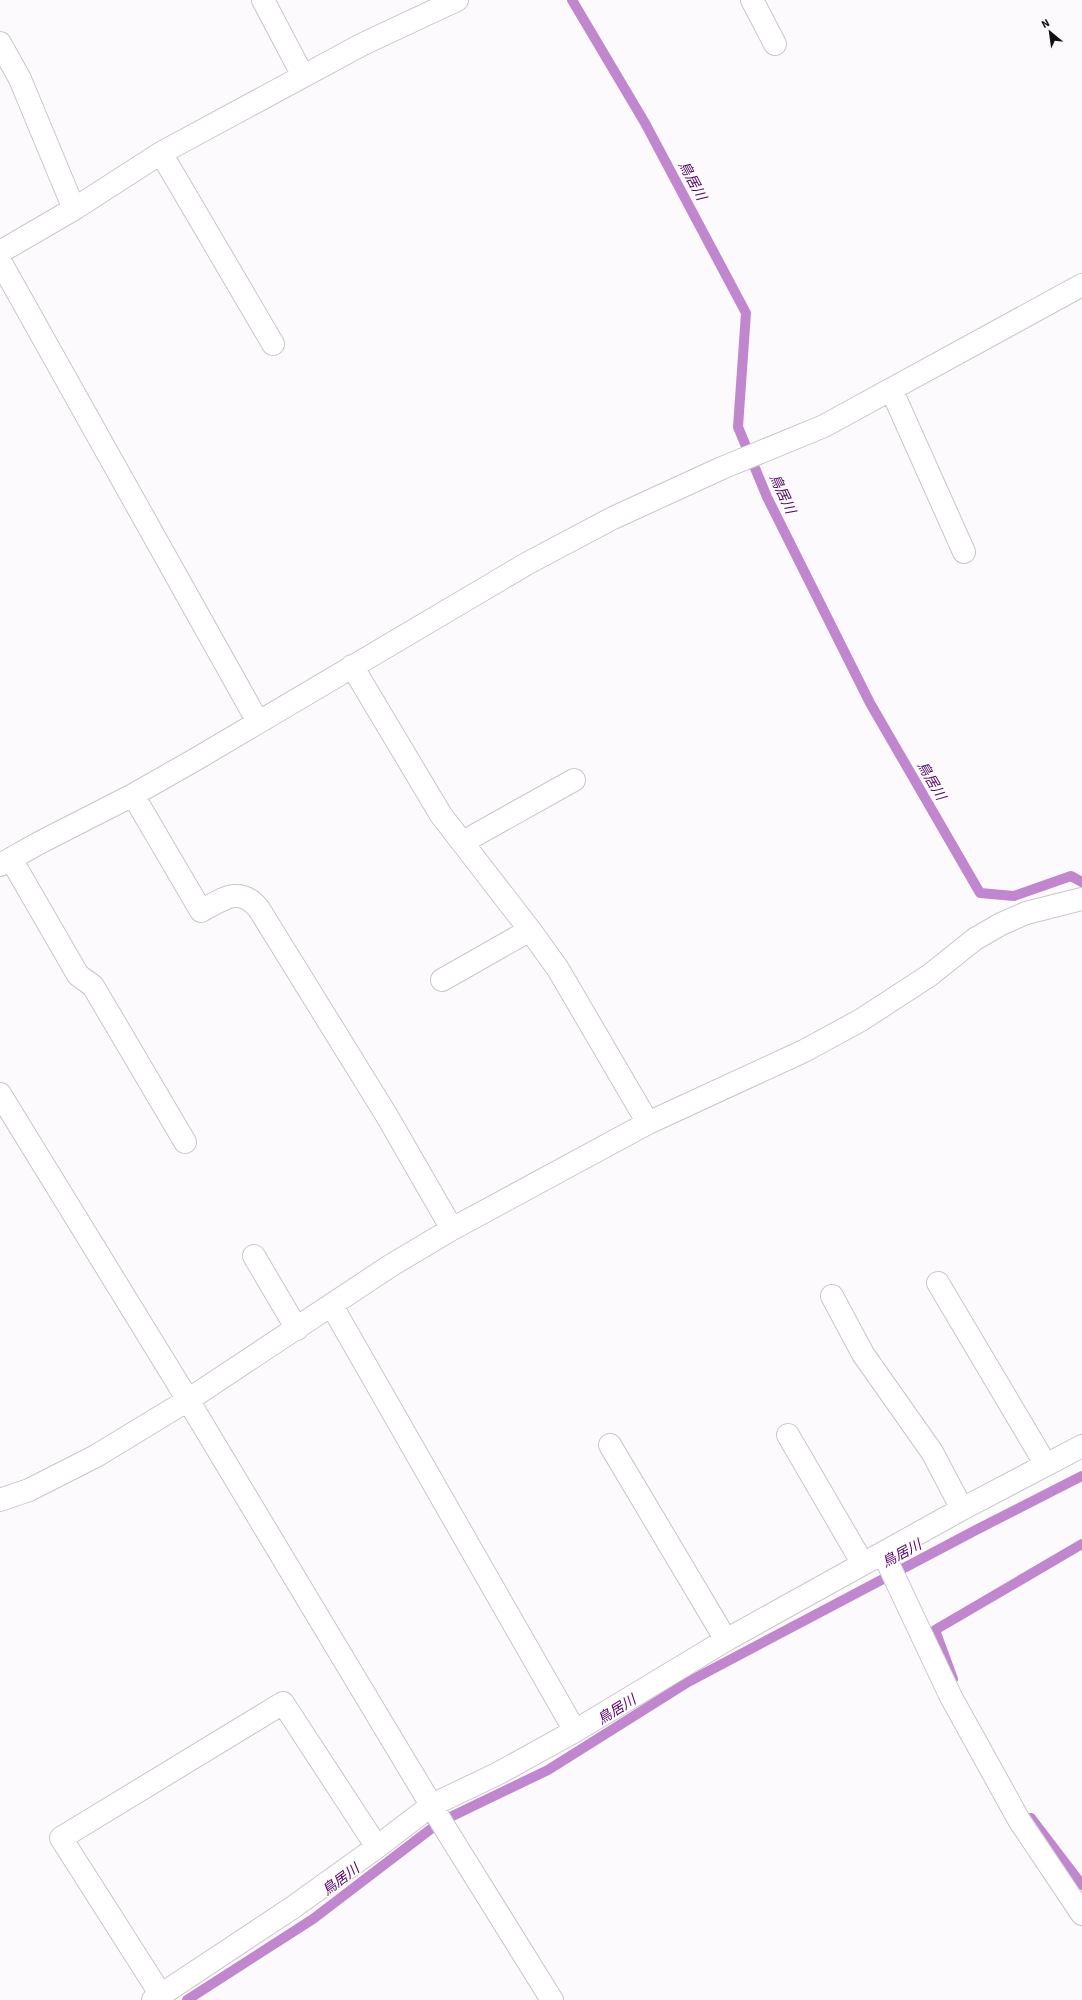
<svg xmlns="http://www.w3.org/2000/svg" width="1082" height="2000" font-family="'Source Sans 3','Noto Sans JP',sans-serif">
<style>
.lines{fill:none;stroke-linecap:round;stroke-linejoin:round}
.stream{stroke:#c087ce;stroke-width:10}
.minor-casing{stroke:#cac5cc;stroke-width:24}
.minor{stroke:#fff;stroke-width:22}
.labels{text-anchor:middle;dominant-baseline:central;stroke-width:3;stroke-linejoin:round;paint-order:stroke}
.water-label{font-size:14px;font-style:italic;fill:#510661;stroke:#fdfafe}
</style>
<rect width="100%" height="100%" fill="#fdfafe"/>
<g class="lines">
<path class="stream" d="M572 0 645 123 746 313 738 427 767 497 870 703 980 893 1014 896 1071 876 1082 882
M953 1679 935 1630 1082 1544
M1031 1818 1082 1885
M187 2000 313 1919 440 1822 548 1770 688 1682 976 1530 1082 1476"/>
<defs>
<path id="minor" d="M263 0 303 76
M752 0 775 44
M0 43 20 79 74 209
M161 153 273 344
M0 252 74 209 161 153 363 44 457 0
M0 261 258 722
M892 391 964 552
M352 666 441 815 530 930 558 969 648 1123
M133 795 201 911C223 899 240 885 259 909L387 1116 452 1229
M463 842 574 780
M11 859 78 975 93 986 185 1142
M0 865 39 843 133 795 198 758 528 563 613 518 722 468 824 426 1082 285
M442 980 530 930
M0 1094 188 1400 445 1828 552 2000
M254 1256 297 1329
M938 1283 1046 1465
M832 1296 863 1354 932 1452 962 1509
M332 1306 575 1731
M788 1435 863 1564
M610 1445 726 1640
M0 1500 29 1490 96 1456 188 1400 390 1266 452 1229 648 1123 804 1051 861 1020 930 975 975 939 1001 924 1026 913 1082 899
M883 1553 951 1697 1019 1820 1082 1914
M161 1995 61 1838 283 1703 377 1847
M153 2000 292 1908 377 1847 432 1805 499 1773 575 1731 726 1640 962 1509 1082 1446"/>
</defs>
<use href="#minor" class="minor-casing"/>
<use href="#minor" class="minor"/>
</g>
<g class="labels">
<g class="water-label">
<text transform="translate(692 181) rotate(62)">鳥居川</text>
<text transform="translate(782 494) rotate(65)">鳥居川</text>
<text transform="translate(931 781) rotate(60)">鳥居川</text>
<text transform="translate(902 1554) rotate(-28)">鳥居川</text>
<text transform="translate(617 1710) rotate(-32)">鳥居川</text>
<text transform="translate(341 1880) rotate(-37)">鳥居川</text>
</g>
</g>
<g transform="translate(1050 32) rotate(331)" stroke="#fdfafe" stroke-width="3" paint-order="stroke">
<path d="M0-3L7 15L0 10L-7 15Z" fill="#110f12"/>
<text y="-6" font-size="11" font-weight="bold" text-anchor="middle" fill="#110f12">N</text>
</g>
</svg>
